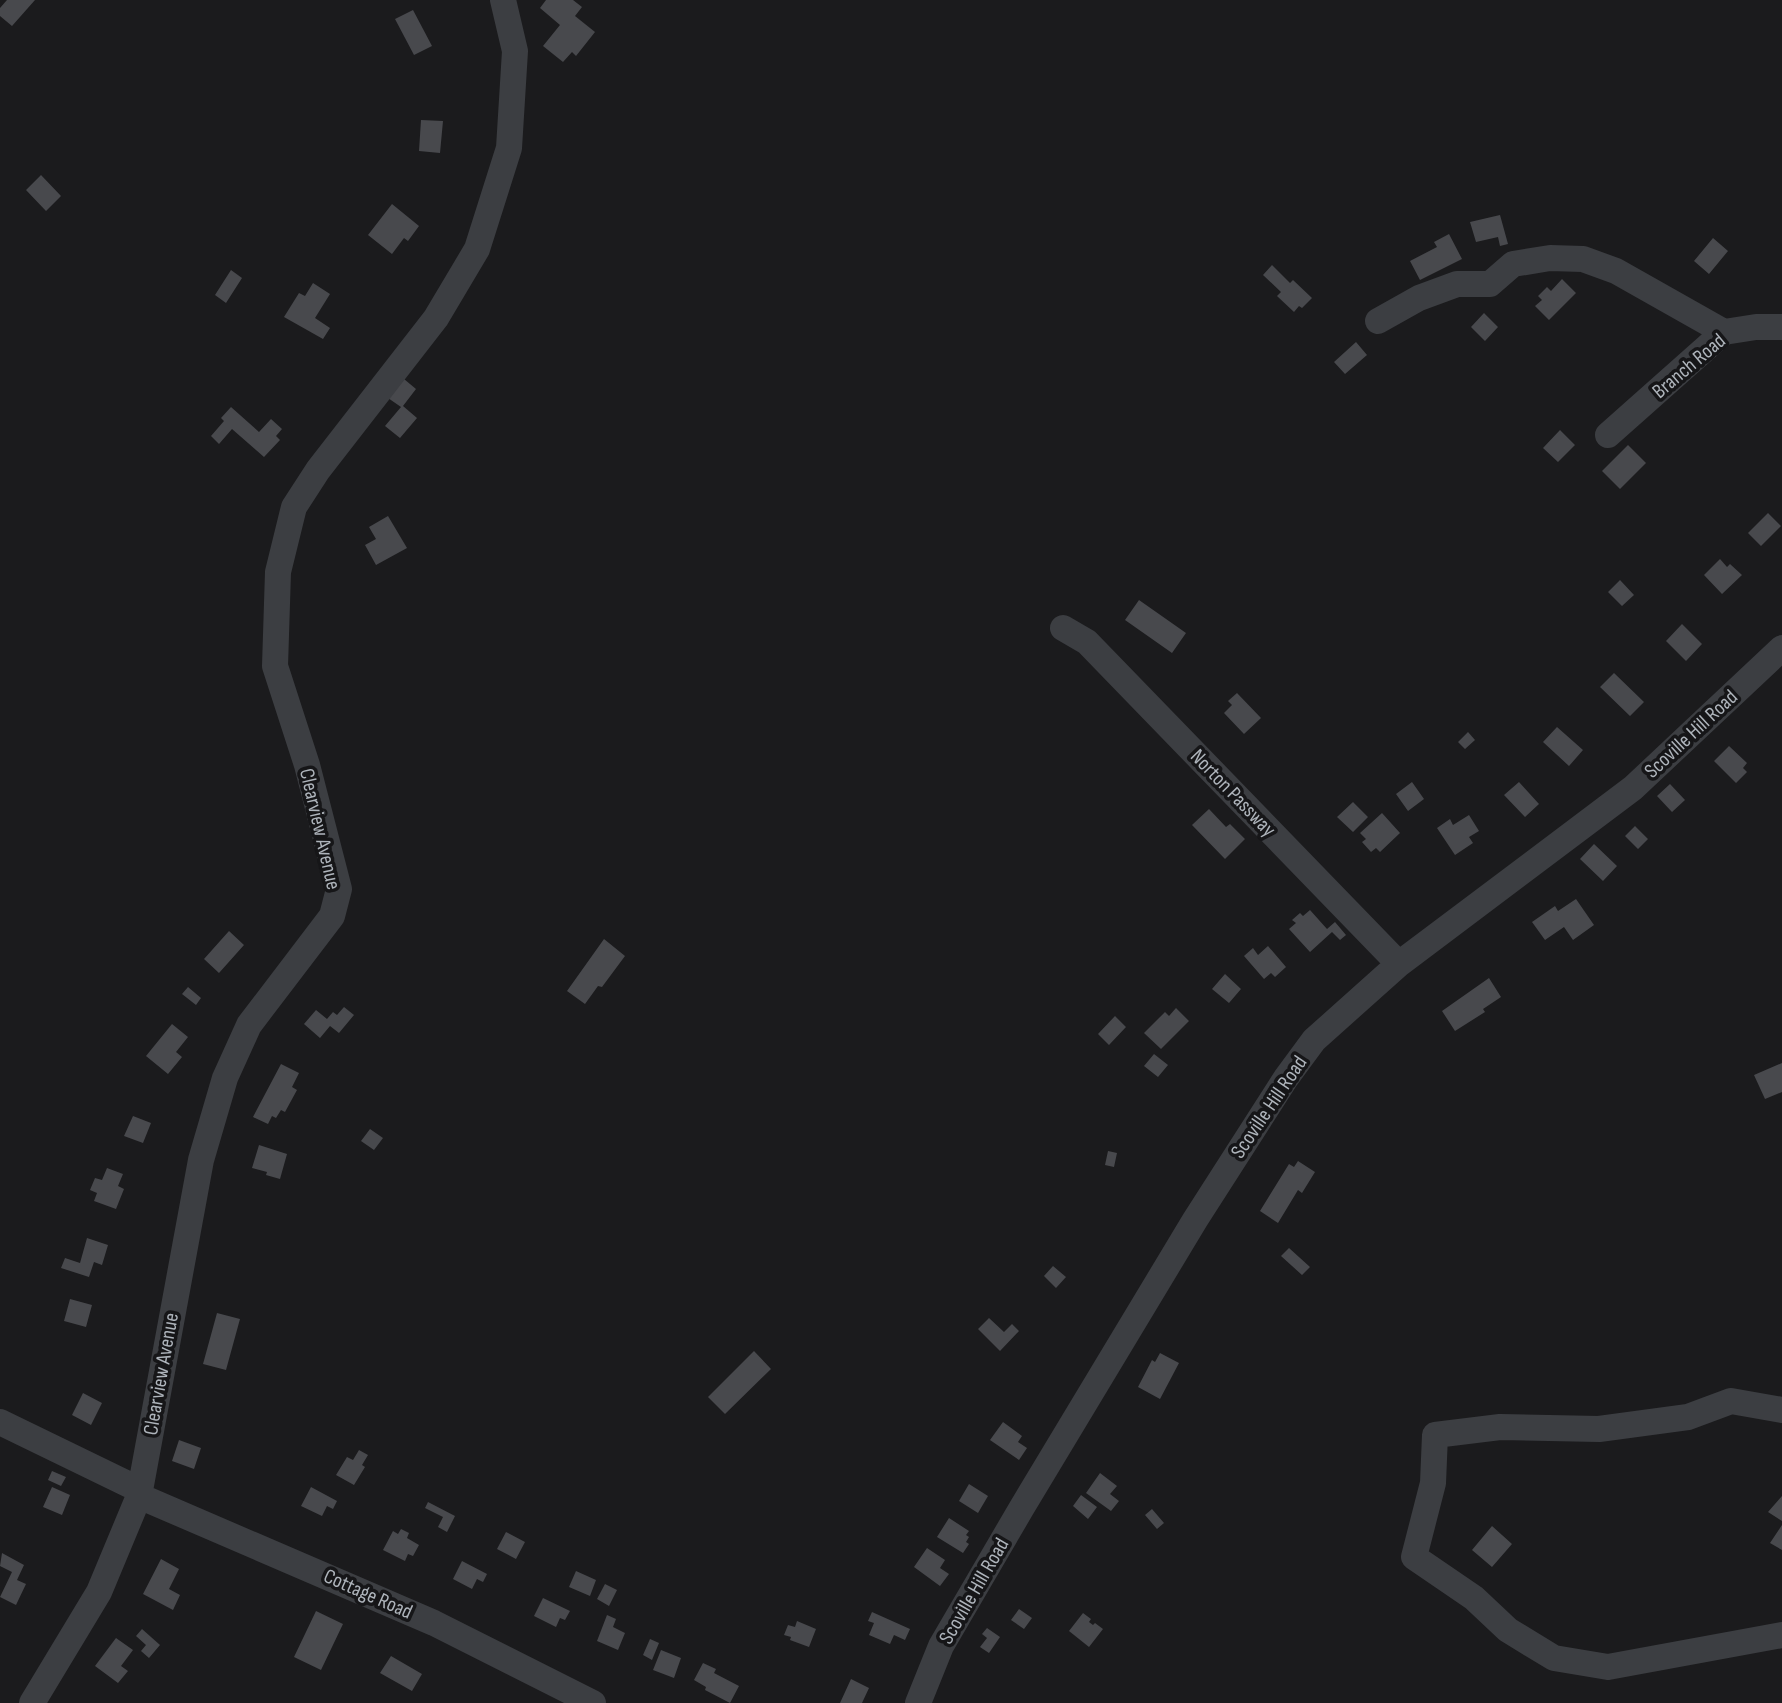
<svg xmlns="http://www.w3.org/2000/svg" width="1782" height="1703" font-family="'Sofia Sans Condensed',sans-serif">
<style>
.building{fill:#48494d}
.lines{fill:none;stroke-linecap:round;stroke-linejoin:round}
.minor{stroke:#3c3e42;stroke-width:26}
.labels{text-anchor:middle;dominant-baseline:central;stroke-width:7;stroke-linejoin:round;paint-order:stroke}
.street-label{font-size:21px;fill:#aeb4bb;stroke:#161618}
</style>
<rect width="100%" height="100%" fill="#1b1b1d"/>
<path class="building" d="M7 0H35L12 26 0 16V8Z
M546 0H573L582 7 575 16 595 32 576 56 572 52 563 62 543 46 560 25 540 8Z
M413 10 432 46 414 55 395 19Z
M421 120 443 121 440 153 419 151Z
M41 175 61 196 46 211 26 190Z
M392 204 419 226 408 241 404 238 392 254 368 235Z
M1500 215 1508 244 1500 246 1498 237 1476 242 1470 222Z
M1449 234 1462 259 1420 280 1410 261 1437 247 1434 242Z
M1713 238 1728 251 1709 274 1694 261Z
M1272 265 1290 283 1293 280 1312 298 1302 308 1299 306 1294 312 1277 296 1281 292 1263 275Z
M231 270 242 278 226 303 215 295Z
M1562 279 1576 293 1549 320 1535 306 1542 300 1538 296 1547 287 1551 291Z
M313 283 330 294 315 318 330 328 323 339 284 317 299 293 305 296Z
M1484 313 1498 327 1485 341 1471 327Z
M1356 342 1367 355 1345 374 1334 362Z
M404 379 416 389 403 406 417 418 400 438 385 426 401 407 388 398Z
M231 407 259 432 271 419 282 429 276 436 280 440 264 457 232 429 219 444 211 436 224 421 221 418Z
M1560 430 1575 445 1558 462 1543 448Z
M1628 445 1646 463 1620 489 1602 471Z
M1768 513 1781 526 1761 546 1748 533Z
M388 516 407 548 376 565 365 545 376 539 369 527Z
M1720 559 1727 567 1730 564 1742 575 1722 594 1704 575Z
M1620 580 1634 595 1622 606 1608 592Z
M1139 600 1186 633 1172 653 1125 620Z
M1682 624 1702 644 1686 661 1666 641Z
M1614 673 1644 702 1630 716 1600 687Z
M1237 693 1261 718 1244 734 1224 713 1232 705 1228 701Z
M1557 727 1583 750 1569 766 1543 742Z
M1468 732 1475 740 1465 749 1458 742Z
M1729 746 1747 763 1743 768 1747 772 1736 783 1714 761Z
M1412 782 1424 799 1408 811 1396 794Z
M1519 782 1539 804 1525 817 1504 795Z
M1670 784 1685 800 1672 812 1657 796Z
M1353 802 1368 817 1353 832 1337 817Z
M1209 809 1226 827 1230 824 1245 839 1225 859 1192 825Z
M1382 813 1400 833 1380 852 1376 848 1371 852 1362 842 1366 839 1360 833Z
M1469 815 1479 831 1469 837 1473 843 1455 855 1437 828 1450 819 1453 825Z
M1635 826 1648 839 1638 849 1625 836Z
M1594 844 1617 866 1603 881 1580 859Z
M1576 899 1594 925 1573 940 1564 927 1545 940 1532 922 1555 906 1558 911Z
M1310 910 1327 929 1335 922 1346 935 1340 940 1332 932 1310 952 1289 929 1296 923 1292 920 1300 913 1303 916Z
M229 931 244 945 219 973 204 959Z
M604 939 625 956 602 987 598 986 585 1004 567 991Z
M1268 946 1286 967 1275 977 1271 973 1264 979 1244 956 1253 948 1258 955Z
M1225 974 1241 989 1229 1003 1212 989Z
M1489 978 1501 997 1483 1009 1485 1012 1455 1031 1442 1011Z
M188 987 201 998 196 1005 182 994Z
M344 1007 354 1015 339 1033 330 1026 320 1038 304 1024 316 1010 327 1019 333 1012 337 1015Z
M1176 1008 1189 1021 1161 1049 1144 1033 1165 1012 1169 1016Z
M1115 1016 1126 1027 1109 1045 1098 1034Z
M172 1024 188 1037 176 1052 182 1057 168 1074 146 1056Z
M1154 1054 1168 1065 1158 1077 1144 1066Z
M1782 1063V1092L1765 1099 1754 1075Z
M281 1064 299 1073 292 1087 297 1090 285 1112 281 1110 276 1118 272 1116 268 1124 253 1117Z
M133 1116 151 1123 143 1143 124 1136Z
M370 1129 383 1138 374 1150 361 1141Z
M259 1145 287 1154 280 1179 266 1175 267 1172 252 1168Z
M1108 1151 1117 1153 1114 1167 1105 1165Z
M1298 1161 1315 1172 1302 1193 1298 1190 1278 1223 1260 1211 1289 1164 1294 1167Z
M107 1168 123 1174 118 1186 124 1189 116 1209 94 1201 97 1193 90 1190 95 1178 102 1180Z
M87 1238 108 1245 102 1265 94 1262 89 1277 61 1268 65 1258 80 1263Z
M1289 1248 1310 1267 1302 1275 1281 1256Z
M1053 1266 1066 1277 1056 1288 1044 1276Z
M70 1299 92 1305 86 1327 64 1321Z
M217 1313 240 1319 226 1370 203 1364Z
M989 1318 1004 1332 1012 1324 1019 1331 1000 1351 978 1329Z
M754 1351 771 1369 725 1414 708 1397Z
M1160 1353 1179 1363 1160 1399 1138 1387 1152 1360 1155 1362Z
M83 1393 102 1403 91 1425 72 1415Z
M1003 1422 1022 1436 1018 1442 1027 1448 1019 1460 990 1440Z
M179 1440 201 1448 194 1469 172 1461Z
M359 1450 368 1455 362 1465 365 1467 354 1485 336 1475 347 1457 353 1460Z
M52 1471 66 1477 61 1486 48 1480Z
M1100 1473 1117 1486 1110 1494 1119 1501 1111 1511 1086 1493Z
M969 1484 988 1496 978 1513 959 1501Z
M52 1487 70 1495 62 1515 43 1507Z
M311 1487 337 1501 333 1509 327 1506 322 1516 301 1506Z
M1081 1495 1097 1507 1088 1519 1073 1506Z
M1782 1496V1521L1768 1512Z
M428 1502 455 1516 447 1532 438 1527 443 1517 425 1508Z
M1152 1509 1164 1523 1157 1529 1145 1515Z
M949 1518 969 1531 966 1535 969 1537 966 1542 969 1544 963 1553 937 1537Z
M1782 1525V1550L1770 1543Z
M1492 1526 1512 1544 1492 1567 1472 1550Z
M401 1529 409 1533 407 1538 419 1545 413 1556 408 1554 405 1561 383 1550 393 1531 398 1534Z
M506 1532 525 1542 516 1559 497 1549Z
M927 1548 945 1560 940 1568 949 1574 940 1586 914 1567Z
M2 1553 24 1565 17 1580 26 1584 16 1605 0 1597 12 1572 0 1566Z
M161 1559 179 1569 169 1589 180 1595 173 1610 143 1594Z
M462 1561 487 1574 483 1582 477 1579 472 1589 453 1579Z
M576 1571 596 1580 590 1596 569 1587Z
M605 1584 617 1590 609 1606 597 1599Z
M543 1598 570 1611 565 1620 560 1618 556 1627 534 1616Z
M1019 1609 1032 1618 1024 1629 1011 1620Z
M316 1611 343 1624 321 1670 294 1657Z
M872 1612 910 1629 905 1640 894 1635 890 1644 869 1635 874 1623 868 1621Z
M1083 1613 1091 1619 1089 1622 1093 1625 1095 1623 1103 1629 1089 1647 1069 1631Z
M607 1615 616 1619 613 1627 625 1633 618 1650 597 1641Z
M797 1621 816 1629 809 1647 790 1640 791 1637 784 1635 788 1625 795 1627Z
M987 1628 1000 1637 989 1653 980 1647 987 1638 982 1634Z
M142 1629 160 1645 149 1658 141 1651 146 1645 136 1636Z
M116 1638 133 1650 121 1666 128 1671 118 1683 95 1666Z
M650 1639 659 1643 652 1660 643 1655Z
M661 1650 681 1658 674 1678 653 1670Z
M391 1656 422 1674 412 1691 380 1673Z
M703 1663 716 1669 714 1673 739 1686 730 1703 705 1690 706 1687 694 1680Z
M851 1679 869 1688 862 1703H840Z"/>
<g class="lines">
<path class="minor" d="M1378 321 1419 298 1457 284H1490L1513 264 1550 258 1583 259 1616 271 1724 332
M1608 435 1724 332 1756 327H1782
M1063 628 1087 642 1399 964
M1782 1410 1731 1401 1688 1417 1599 1429 1500 1427 1435 1435 1433 1483 1414 1557 1474 1598 1508 1630 1554 1658 1608 1667 1782 1635
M0 1422 140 1490
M139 1496 434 1623 593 1703
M32 1703 99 1592 139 1496 201 1160 225 1078 249 1025 332 916 339 889 307 765 275 666 278 572 294 507 318 470 436 318 477 249 509 148 515 51 503 0
M918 1703 941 1646 1021 1509 1195 1220 1286 1078 1314 1040 1399 964 1633 788 1782 648"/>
</g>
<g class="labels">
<g class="street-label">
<text transform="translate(1689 366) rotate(-40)">Branch Road</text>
<text transform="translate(1691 734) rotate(-43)">Scoville Hill Road</text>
<text transform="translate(1233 793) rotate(46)">Norton Passway</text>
<text transform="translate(320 829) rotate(77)">Clearview Avenue</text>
<text transform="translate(1269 1107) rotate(-56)">Scoville Hill Road</text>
<text transform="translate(161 1374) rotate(-80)">Clearview Avenue</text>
<text transform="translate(974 1591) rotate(-60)">Scoville Hill Road</text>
<text transform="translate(368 1594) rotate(24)">Cottage Road</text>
</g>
</g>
</svg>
